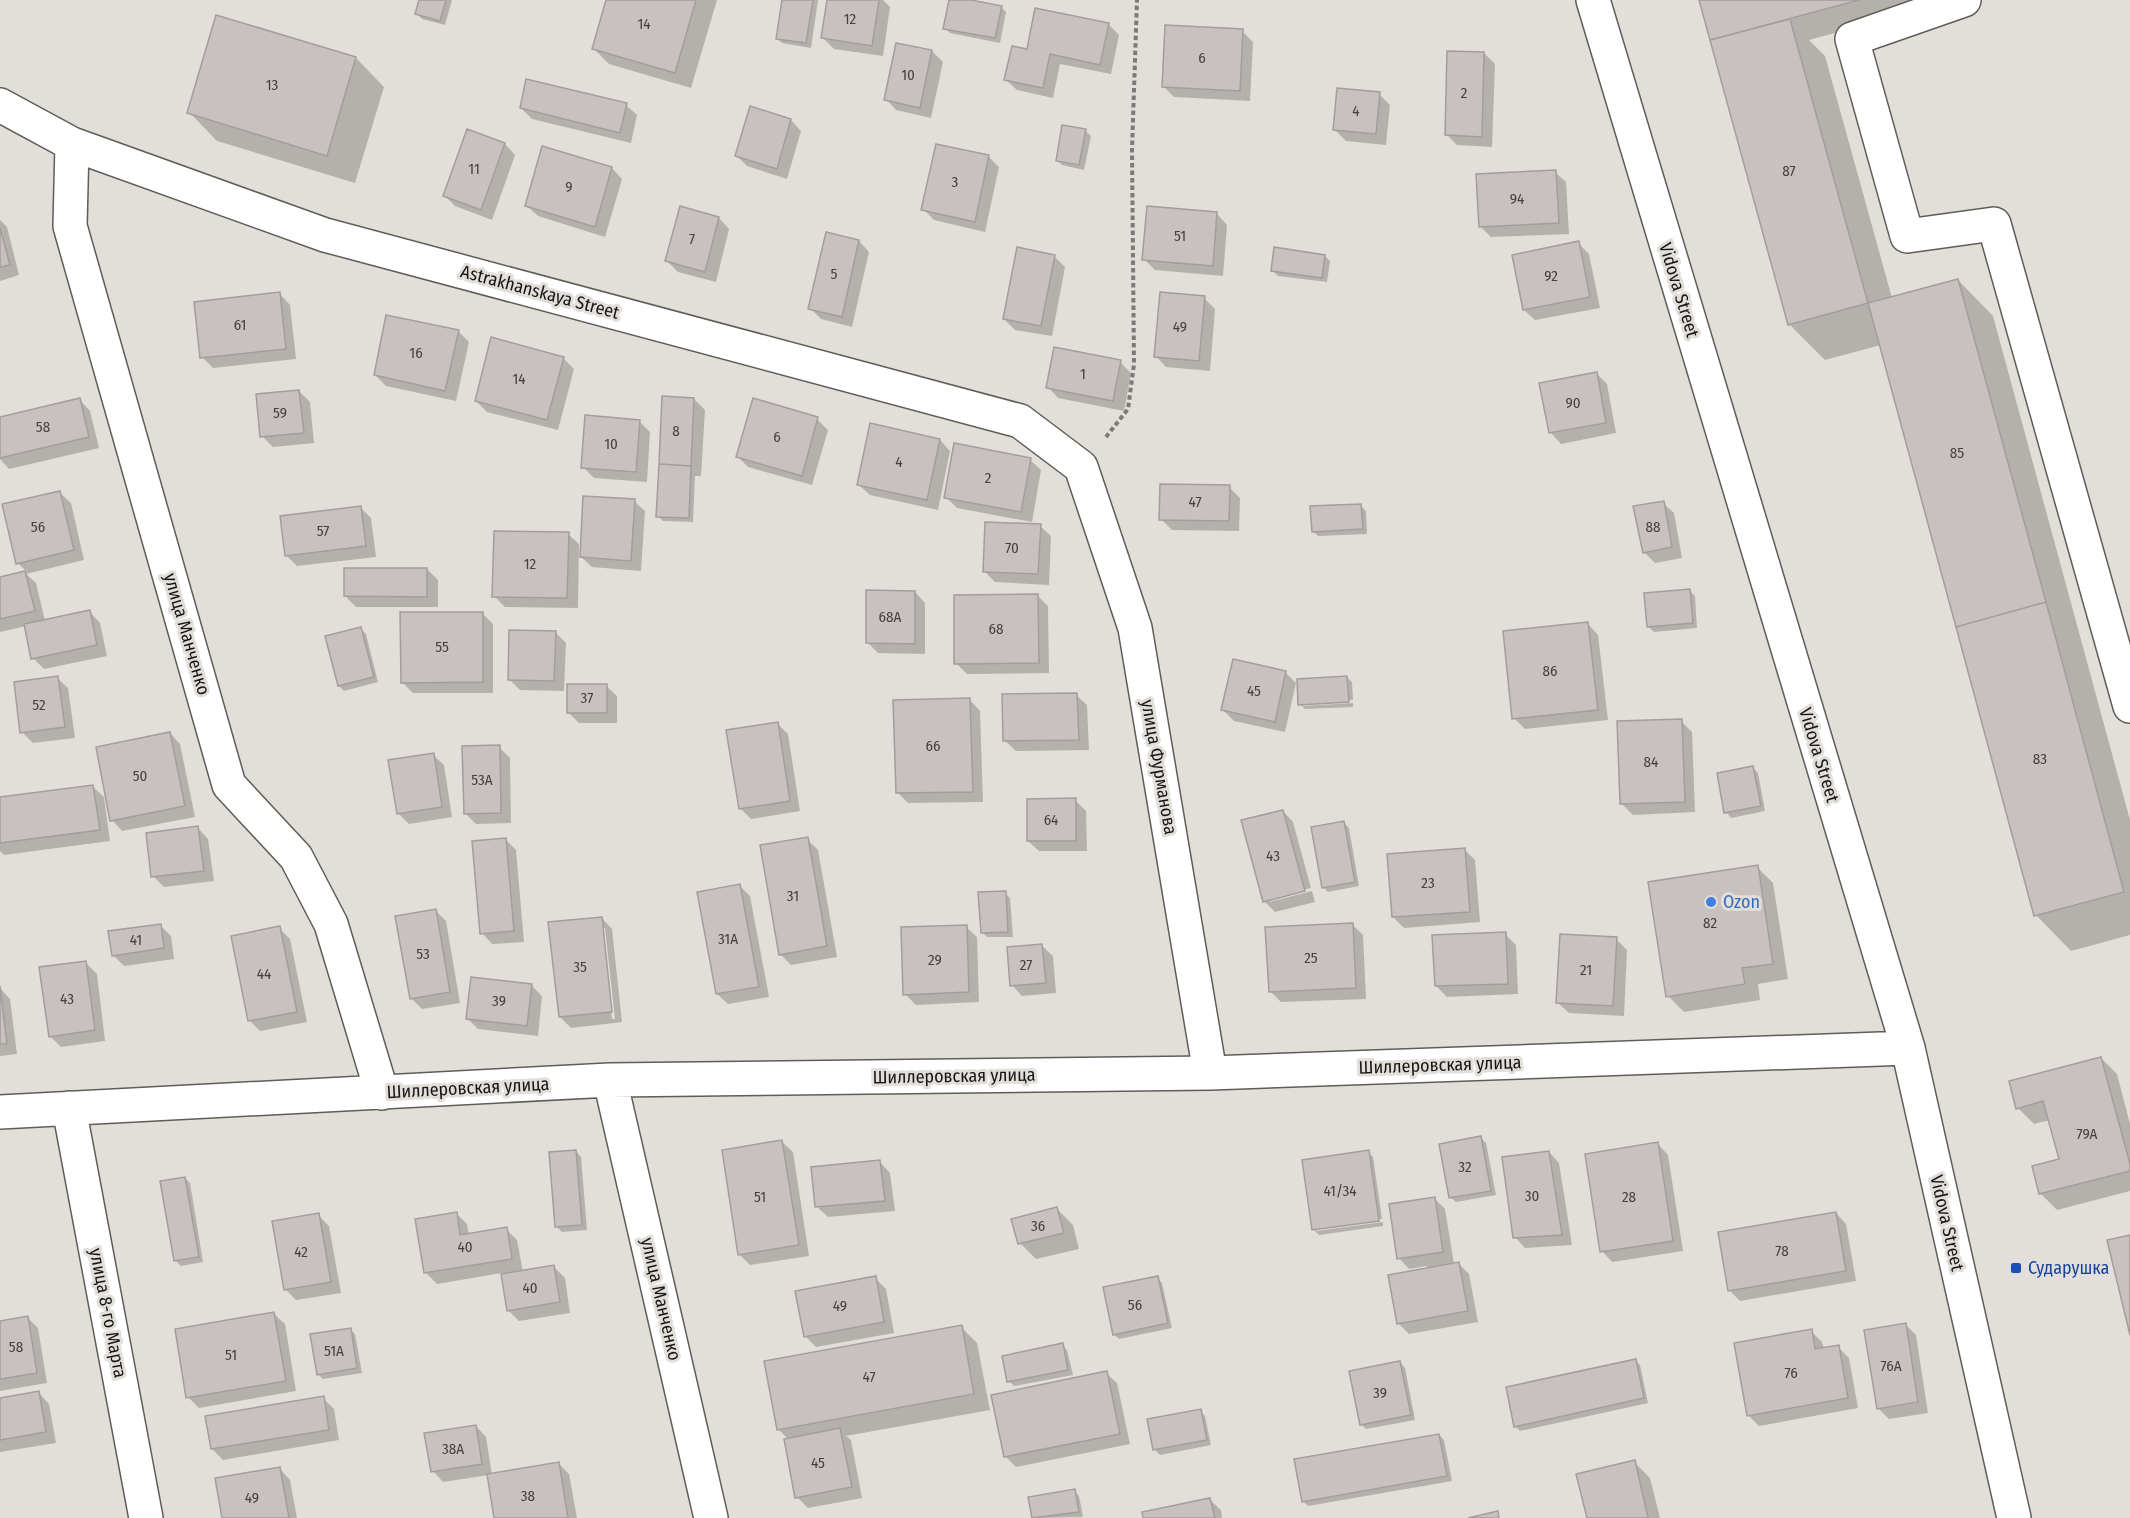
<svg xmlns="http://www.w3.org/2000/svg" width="2130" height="1518" font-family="'Fira Sans Condensed',sans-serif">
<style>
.shadow{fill:#0003;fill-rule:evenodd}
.building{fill:#c8c1bf;stroke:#a39d9b;stroke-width:1.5}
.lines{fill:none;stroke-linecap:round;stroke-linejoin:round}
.minor-casing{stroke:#605d58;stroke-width:36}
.path{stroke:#7d7a77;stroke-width:4;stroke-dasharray:4.5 3;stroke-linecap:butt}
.minor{stroke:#fff;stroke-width:33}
.shop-dot{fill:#3f7fe0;stroke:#e2ded9;stroke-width:2}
.transit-dot{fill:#1a4fb4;stroke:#e2ded9;stroke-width:2}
.labels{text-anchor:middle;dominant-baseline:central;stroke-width:6;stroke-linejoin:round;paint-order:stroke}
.number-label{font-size:15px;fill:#43403f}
.street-label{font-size:18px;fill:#171514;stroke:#e2ded9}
.shop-label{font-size:18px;fill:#366cbe;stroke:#e2ded9;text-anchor:start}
.transit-label{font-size:18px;fill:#164399;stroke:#e2ded9;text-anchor:start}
</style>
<rect width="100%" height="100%" fill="#e2ded9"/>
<path class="shadow" d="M421 0H452L445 25 422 19 417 14Z
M607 0H717L691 88 609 64 593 48Z
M783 0H818L811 48 782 43 777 38Z
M828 0H883L890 7 883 56 834 49 823 38Z
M950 0H963L1001 7 1006 12 1000 43 950 33 945 28Z
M1701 0H1948L1949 2 1809 40 1825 56 1892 298 1958 280 1993 316 2130 820V935L2071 951 2036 915 1881 345 1825 360 1789 324Z
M1108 24 1119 35 1111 74 1060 64 1053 98 1017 90 1006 80 1028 51Z
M1242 31 1253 42 1250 101 1174 97 1163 86Z
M932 51 943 62 931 118 896 110 886 99Z
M1484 53 1495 64 1492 147 1457 145 1446 134Z
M356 58 384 87 355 183 217 141 189 112Z
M1379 94 1390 105 1386 145 1346 141 1335 130Z
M626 105 637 115 631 143 532 119 521 108Z
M791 120 801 131 787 179 747 166 737 156Z
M1085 130 1091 136 1084 170 1062 165 1057 160Z
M468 131 505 144 515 155 492 220 455 206 445 196Z
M988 156 999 167 985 232 934 220 923 209Z
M612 168 622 179 605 237 538 216 527 206Z
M1555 172 1566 182 1569 234 1491 237 1480 226Z
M1217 214 1227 225 1223 276 1155 270 1144 259Z
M719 218 729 229 716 282 678 272 667 261Z
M0 220 7 227 19 275 0 281Z
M859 241 869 252 852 327 821 319 810 308Z
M1578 243 1589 254 1600 308 1535 320 1524 310Z
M1054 256 1065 267 1052 336 1015 330 1004 319Z
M1325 256 1330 261 1327 282 1278 276 1273 271Z
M280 294 290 305 296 359 213 368 202 357Z
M1204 298 1215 309 1210 371 1166 367 1156 356Z
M458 331 469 342 456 401 386 386 375 375Z
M563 358 574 369 558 430 487 412 476 401Z
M1120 362 1131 373 1124 411 1058 398 1048 387Z
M1596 373 1607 384 1616 433 1561 444 1551 433 1541 384Z
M299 391 310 402 314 443 273 447 262 436Z
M694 399 705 410 701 476H695L693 522 663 521 658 516Z
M80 400 90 411 99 448 9 469 0 459V418Z
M817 419 828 430 812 485 748 467 737 456Z
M639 421 650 432 647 482 594 478 583 467Z
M940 440 950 451 938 510 870 495 859 485Z
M1030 460 1041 470 1032 522 957 508 946 497Z
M1229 487 1240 498 1239 531 1172 530 1161 519Z
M60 493 71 503 84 560 26 574 36 583 45 621 90 612 100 623 107 656 44 669 33 658 26 626 0 632V578L27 572 18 563Z
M634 501 645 511 641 571 592 567 581 557Z
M1663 503 1674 513 1682 558 1655 563 1644 552Z
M1361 506 1366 511 1367 534 1318 536 1313 531Z
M360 507 371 518 376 557 297 566 286 555Z
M1040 526 1051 536 1049 585 995 582 984 571Z
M568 534 579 544 578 608 505 607 494 596Z
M427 569 438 580V607H356L345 596Z
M1690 591 1695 596 1697 628 1654 632 1649 627Z
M915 592 925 603V654L878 653 867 642Z
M1038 596 1048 606 1049 673 967 674 956 663Z
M483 614 493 624V693H413L402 682Z
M1588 624 1598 635 1608 720 1525 729 1514 718Z
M361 629 366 634 378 682 344 691 339 686Z
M555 632 566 643 564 691 520 690 509 679Z
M1285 672 1296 683 1285 732 1234 721 1223 710Z
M1347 677 1352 682 1353 700 1303 703V706L1353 703V707L1305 709 1300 704Z
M57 678 68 688 75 738 33 743 22 732Z
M606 686 617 696V723H579L568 712Z
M1076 695 1087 705 1089 750 1016 751 1005 741Z
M970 700 980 711 983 802 908 803 897 792Z
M1681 721 1692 732 1695 812 1633 815 1622 804Z
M777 723 788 734 800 811 751 819 740 808Z
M170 733 180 744 195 817 122 831 112 820Z
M499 747 510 758 511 823 476 824 465 813Z
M433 755 444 765 452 817 409 824 398 813Z
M1753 768 1758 773 1765 811 1731 818 1726 812Z
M93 787 104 797 110 841 4 855 0 851V799Z
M1075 800 1086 811 1087 851H1039L1028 841Z
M1283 811 1293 822 1311 888 1269 898V902L1312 891 1315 902 1275 912 1264 901Z
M1344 823 1349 828 1359 886 1328 892 1323 887Z
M198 828 208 839 214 881 164 887 153 876Z
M807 839 818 850 837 957 791 965 780 954Z
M506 840 516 850 524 942 492 944 482 933Z
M1464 849 1475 860 1480 922 1404 928 1393 917Z
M1757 867 1773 883 1788 979 1758 984 1760 1000 1684 1012 1668 996Z
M739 885 750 896 769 997 728 1004 717 994Z
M1005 893 1010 898 1013 937H987L982 932Z
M435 910 446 921 460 1003 422 1009 412 999Z
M602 918 612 929 622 1022 571 1028 560 1017ZM602 928H605L615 1019H612Z
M1352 924 1363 935 1366 999 1281 1002 1270 991Z
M160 925 171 936 174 959 124 966 113 955Z
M966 927 977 937 979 1002 916 1005 905 994Z
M279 928 290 939 307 1022 260 1031 249 1020Z
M1505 934 1516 945 1518 994 1447 997 1436 986Z
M1616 939 1627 950 1624 1016 1569 1013 1558 1003Z
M1042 946 1053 956 1056 993 1022 996 1012 985Z
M86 963 97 974 105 1041 61 1047 50 1036Z
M531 985 542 996 538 1036 478 1029 467 1018Z
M0 988 10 999 17 1054 0 1056Z
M2101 1058 2117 1074 2130 1124V1191L2057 1210 2041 1194 2033 1167 2061 1160 2050 1120 2034 1124 2018 1108Z
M1481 1138 1486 1143 1496 1195 1456 1202 1450 1197Z
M782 1142 793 1152 809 1256 750 1265 739 1254Z
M1658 1144 1668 1155 1683 1251 1612 1262 1602 1251Z
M576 1151 581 1157 587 1230 562 1232 557 1227Z
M1368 1152 1373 1157 1382 1219 1316 1228V1231L1383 1222V1226L1319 1235 1314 1230Z
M1549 1152 1559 1163 1572 1245 1525 1248 1515 1237Z
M880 1162 890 1173 895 1211 828 1217 817 1207Z
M185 1178 190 1183 203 1262 181 1266 176 1261Z
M1435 1199 1445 1209 1454 1264 1458 1263 1469 1274 1478 1322 1409 1334 1398 1323 1427 1269V1266L1409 1269 1399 1258Z
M1057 1209 1073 1225 1079 1249 1036 1259 1020 1243Z
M456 1213 467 1224 469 1235 506 1229 517 1240 523 1272 554 1267 565 1278 570 1313 519 1321 508 1310 502 1273 437 1284 426 1273 417 1220Z
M1836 1213 1846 1224 1856 1281 1740 1301 1729 1290Z
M318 1215 329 1226 341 1293 296 1300 285 1289Z
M875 1278 886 1289 894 1333 816 1347 805 1336Z
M1157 1278 1162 1283 1172 1328 1119 1339 1114 1334Z
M274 1314 285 1324 296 1391 199 1408 188 1397Z
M27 1317 38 1328 47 1383 0 1391V1322Z
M1906 1325 1916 1335 1928 1413 1889 1419 1878 1408Z
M961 1327 977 1343 990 1410 846 1436 851 1440 862 1498 808 1508 797 1497 789 1440 778 1429Z
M350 1329 355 1334 362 1373 323 1379 318 1374Z
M1811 1331 1822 1342 1824 1349 1838 1347 1849 1358 1858 1408 1759 1426 1748 1415Z
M1062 1345 1067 1350 1073 1375 1014 1386 1009 1381Z
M1635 1360 1640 1365 1648 1403 1520 1431 1515 1426Z
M1400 1362 1405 1368 1415 1420 1366 1429 1361 1424Z
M1106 1373 1117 1383 1130 1444 1016 1467 1005 1456Z
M39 1393 49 1404 56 1443 0 1452V1399Z
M323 1398 334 1409 339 1440 223 1460 212 1449Z
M1200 1411 1205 1416 1211 1445 1160 1455 1155 1450 1149 1420Z
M476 1426 486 1437 492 1475 559 1464 569 1474 577 1518H496L489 1475 443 1482 433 1471Z
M1439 1435 1444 1440 1452 1481 1308 1506 1303 1501Z
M1634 1462 1650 1478 1660 1518H1589Z
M280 1469 290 1480 297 1518H224Z
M1074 1491 1079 1496 1083 1517 1033 1518 1029 1498Z
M1210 1500 1221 1510 1222 1518H1145Z"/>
<path class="building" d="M419 0H446L440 21 415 14Z
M606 0H696L675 73 592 49Z
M782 0H813L806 43 776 39Z
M827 0H879L872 46 821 38Z
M949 0H971L1002 6 995 38 943 29Z
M1699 0H1859L1710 40Z
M1035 8 1109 23 1100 65 1050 54 1043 88 1004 80 1012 46 1027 49Z
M216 15 356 57 327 156 187 113Z
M1790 19 1868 303 1788 325 1710 40Z
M1165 25 1243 29 1240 91 1162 87Z
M896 43 932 50 920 108 884 100Z
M1447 51 1484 52 1482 137 1445 135Z
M526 79 627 103 620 133 520 108Z
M1337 88 1380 92 1376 134 1333 130Z
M750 106 791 119 777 169 735 156Z
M1062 125 1086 129 1079 165 1056 161Z
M467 129 505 143 481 210 443 196Z
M936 144 989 155 975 222 921 210Z
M542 146 612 167 595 227 525 206Z
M1556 170 1559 223 1479 227 1476 174Z
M680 206 719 217 705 272 665 261Z
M1147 206 1217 212 1213 266 1142 260Z
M0 228 10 265 0 267Z
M826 232 859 240 842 317 808 309Z
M1579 241 1590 297 1523 310 1512 255Z
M1017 247 1055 255 1041 326 1003 319Z
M1274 247 1325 255 1322 278 1271 271Z
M1958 279 2046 602 1956 627 1868 303Z
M280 292 286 349 200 358 194 302Z
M1160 292 1205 296 1199 361 1154 357Z
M386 315 459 330 445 391 374 375Z
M491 337 564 357 547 420 475 401Z
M1054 347 1121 360 1113 401 1046 388Z
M1597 372 1606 423 1549 433 1539 383Z
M299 390 304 433 260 437 256 394Z
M662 396 694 398 691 466 659 464Z
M80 398 89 437 0 458V417Z
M753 398 818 417 802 476 736 457Z
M585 415 640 420 636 472 581 468Z
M870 423 940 439 927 500 857 485Z
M954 443 1031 458 1021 512 944 498Z
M659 464 691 466 689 518 656 517Z
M1160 484 1230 485 1229 521 1159 520Z
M60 491 74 550 16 564 2 504Z
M583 496 635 499 631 561 580 557Z
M1664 501 1672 547 1643 553 1633 506Z
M1361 504 1363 529 1312 532 1310 506Z
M361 506 366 546 285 556 280 516Z
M985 522 1041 524 1038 574 983 572Z
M494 531 569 532 567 598 492 597Z
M344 568H427V597L344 596Z
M25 571 35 611 0 619V577Z
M1690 589 1693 623 1647 627 1644 593Z
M866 590 915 591V644L866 643Z
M1038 594 1039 663 954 664V595Z
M2046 602 2124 892 2034 916 1956 627Z
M90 610 97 645 31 659 24 624Z
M400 612H483V682L401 683Z
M1588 622 1598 710 1512 719 1503 631Z
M361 627 374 677 338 686 325 636Z
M509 630 556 631 554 681 508 680Z
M1233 659 1286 671 1275 722 1221 710Z
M58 676 65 727 20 733 14 682Z
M1347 676 1349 702 1298 705 1297 679Z
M567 684H607V713H567Z
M1077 693 1079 740 1003 741 1002 694Z
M970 698 973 792 896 793 893 700Z
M1682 719 1685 802 1620 804 1617 721Z
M778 722 790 801 739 809 726 730Z
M170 732 185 806 110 821 96 747Z
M500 745 501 813 464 814 462 746Z
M434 753 442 807 397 814 388 760Z
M1753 766 1761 806 1724 813 1717 773Z
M93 785 100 830 0 843V797Z
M1076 798V841H1027V799Z
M1283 810 1305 891 1263 902 1241 820Z
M1344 821 1355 882 1322 888 1311 827Z
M198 826 204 871 151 877 146 833Z
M808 837 827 946 779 955 760 845Z
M506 838 514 931 480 934 472 841Z
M1465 848 1470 912 1392 917 1387 854Z
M1758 865 1773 964 1742 968 1745 984 1666 997 1648 882Z
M740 884 759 987 716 994 697 892Z
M1006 891 1008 932 981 933 978 892Z
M436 909 450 992 410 999 395 916Z
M602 917 612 1012 559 1017 548 922Z
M1353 923 1356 988 1269 992 1265 927Z
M161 924 164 948 112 956 108 931Z
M967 925 969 992 903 995 901 927Z
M280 926 297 1012 248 1021 231 936Z
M1506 932 1508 984 1435 986 1432 935Z
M1560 934 1617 937 1613 1006 1556 1003Z
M1042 944 1046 983 1010 986 1007 947Z
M86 961 95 1030 49 1037 39 967Z
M471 977 532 984 527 1026 466 1019Z
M0 986 7 1044H0Z
M2101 1057 2130 1164V1171L2039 1194 2032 1166 2059 1159 2043 1101 2016 1109 2009 1081Z
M1481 1136 1491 1191 1449 1198 1439 1144Z
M782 1140 799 1245 738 1255 722 1150Z
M1658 1142 1673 1241 1600 1252 1585 1154Z
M576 1150 582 1225 555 1227 549 1152Z
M1369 1150 1379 1221 1312 1230 1302 1160Z
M1549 1151 1562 1235 1513 1238 1502 1157Z
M880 1160 885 1201 815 1207 811 1167Z
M185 1177 199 1257 174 1261 160 1181Z
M1435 1197 1443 1252 1397 1259 1389 1204Z
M1057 1207 1064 1233 1018 1244 1011 1219Z
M457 1212 460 1235 507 1227 512 1259 424 1273 415 1219Z
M1836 1212 1846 1271 1728 1291 1718 1232Z
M319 1213 331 1282 284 1290 272 1221Z
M2130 1235V1335L2107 1240Z
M1459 1262 1468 1311 1397 1324 1388 1275Z
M554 1265 560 1302 507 1311 501 1274Z
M876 1276 884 1322 804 1337 795 1291Z
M1158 1276 1168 1323 1113 1335 1103 1287Z
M274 1312 286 1381 186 1398 175 1329Z
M28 1316 37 1373 0 1379V1321Z
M1906 1323 1918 1402 1877 1409 1864 1330Z
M962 1325 974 1394 777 1430 764 1361Z
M351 1328 357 1368 317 1375 310 1334Z
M1812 1329 1815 1349 1839 1345 1848 1398 1747 1416 1734 1343Z
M1063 1343 1068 1370 1007 1382 1002 1356Z
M1636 1359 1644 1398 1514 1427 1506 1387Z
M1400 1361 1411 1415 1360 1425 1349 1371Z
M1107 1371 1120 1434 1004 1457 991 1395Z
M39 1391 46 1432 0 1440V1398Z
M324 1396 329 1430 211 1449 205 1416Z
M1201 1409 1207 1440 1153 1450 1147 1419Z
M476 1425 482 1464 431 1472 424 1433Z
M840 1428 852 1487 795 1498 784 1439Z
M1439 1434 1447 1476 1302 1502 1294 1459Z
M1635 1460 1648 1518H1587L1576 1474Z
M559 1462 568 1518H494L487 1474Z
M280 1467 289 1518H222L215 1478Z
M1075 1489 1079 1512 1032 1518 1028 1497Z
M1210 1498 1215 1518H1143L1142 1512Z
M1498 1511 1499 1518H1468Z"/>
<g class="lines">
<defs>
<path id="minor" d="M1593 0 1908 1048 2014 1518
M1964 0 1852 39 1907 236 1994 224 2130 706
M0 105 72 144 325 235 1020 421 1081 467 1135 628 1210 1073
M72 144 70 226 229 785 296 857 331 924 382 1093
M610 1080 711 1518
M69 1108 146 1518
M0 1112 610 1080 1210 1073 1908 1048"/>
</defs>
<use href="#minor" class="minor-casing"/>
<path class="path" d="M1106 437 1128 409 1134 364 1132 150 1137 0"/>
<use href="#minor" class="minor"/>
</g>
<circle class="shop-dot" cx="1711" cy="902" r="6"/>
<rect class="transit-dot" x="2010" y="1262" width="12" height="12" rx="3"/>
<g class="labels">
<g class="number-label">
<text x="850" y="19">12</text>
<text x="644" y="24">14</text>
<text x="1202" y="58">6</text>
<text x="908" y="75">10</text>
<text x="272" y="85">13</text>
<text x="1464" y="93">2</text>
<text x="1356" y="111">4</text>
<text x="474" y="169">11</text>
<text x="1789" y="171">87</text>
<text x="955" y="182">3</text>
<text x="569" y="187">9</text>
<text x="1517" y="199">94</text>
<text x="1180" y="236">51</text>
<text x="692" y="239">7</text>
<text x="834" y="274">5</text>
<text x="1551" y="276">92</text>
<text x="240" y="325">61</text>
<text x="1180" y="327">49</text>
<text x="416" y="353">16</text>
<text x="1083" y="374">1</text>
<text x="519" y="379">14</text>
<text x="1573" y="403">90</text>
<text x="280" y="413">59</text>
<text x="43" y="427">58</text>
<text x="676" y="431">8</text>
<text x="777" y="437">6</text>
<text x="611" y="444">10</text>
<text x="1957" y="453">85</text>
<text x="899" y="462">4</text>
<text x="988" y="478">2</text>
<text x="1195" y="502">47</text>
<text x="38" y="527">56</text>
<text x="1653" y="527">88</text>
<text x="323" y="531">57</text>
<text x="1012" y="548">70</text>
<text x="530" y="564">12</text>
<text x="890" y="617">68А</text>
<text x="996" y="629">68</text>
<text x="442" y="647">55</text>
<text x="1550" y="671">86</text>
<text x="1254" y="691">45</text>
<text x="587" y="698">37</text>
<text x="39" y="705">52</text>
<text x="933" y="746">66</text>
<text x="2040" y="759">83</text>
<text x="1651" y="762">84</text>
<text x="140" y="776">50</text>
<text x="482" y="780">53А</text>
<text x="1051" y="820">64</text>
<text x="1273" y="856">43</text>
<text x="1428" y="883">23</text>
<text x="793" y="896">31</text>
<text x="1710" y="923">82</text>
<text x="728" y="939">31А</text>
<text x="136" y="940">41</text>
<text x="423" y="954">53</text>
<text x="1311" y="958">25</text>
<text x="935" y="960">29</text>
<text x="1026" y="965">27</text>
<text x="580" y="967">35</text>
<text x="1586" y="970">21</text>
<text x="264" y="974">44</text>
<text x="67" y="999">43</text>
<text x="499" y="1001">39</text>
<text x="2087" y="1134">79А</text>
<text x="1465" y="1167">32</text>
<text x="1340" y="1191">41/34</text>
<text x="1532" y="1196">30</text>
<text x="760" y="1197">51</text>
<text x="1629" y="1197">28</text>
<text x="1038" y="1226">36</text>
<text x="465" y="1247">40</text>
<text x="1782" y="1251">78</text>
<text x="301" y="1252">42</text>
<text x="530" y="1288">40</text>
<text x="1135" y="1305">56</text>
<text x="840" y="1306">49</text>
<text x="16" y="1347">58</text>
<text x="334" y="1351">51А</text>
<text x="231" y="1355">51</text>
<text x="1891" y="1366">76А</text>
<text x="1791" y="1373">76</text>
<text x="869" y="1377">47</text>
<text x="1380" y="1393">39</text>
<text x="453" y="1449">38А</text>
<text x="818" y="1463">45</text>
<text x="528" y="1496">38</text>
<text x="252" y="1498">49</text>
</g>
<g class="street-label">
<text transform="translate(1679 290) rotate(73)">Vidova Street</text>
<text transform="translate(540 292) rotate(15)">Astrakhanskaya Street</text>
<text transform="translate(187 634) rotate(74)">улица Манченко</text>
<text transform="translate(1819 755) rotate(73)">Vidova Street</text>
<text transform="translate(1159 767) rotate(80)">улица Фурманова</text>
<text transform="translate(1440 1065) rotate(-2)">Шиллеровская улица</text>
<text transform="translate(954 1076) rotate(-1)">Шиллеровская улица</text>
<text transform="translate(468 1088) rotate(-3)">Шиллеровская улица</text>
<text transform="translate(1947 1223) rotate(77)">Vidova Street</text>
<text transform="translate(661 1299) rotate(77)">улица Манченко</text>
<text transform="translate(108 1313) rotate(79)">улица 8-го Марта</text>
</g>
<g class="shop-label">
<text x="1723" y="902">Ozon</text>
</g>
<g class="transit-label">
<text x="2028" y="1268">Сударушка</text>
</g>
</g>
</svg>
